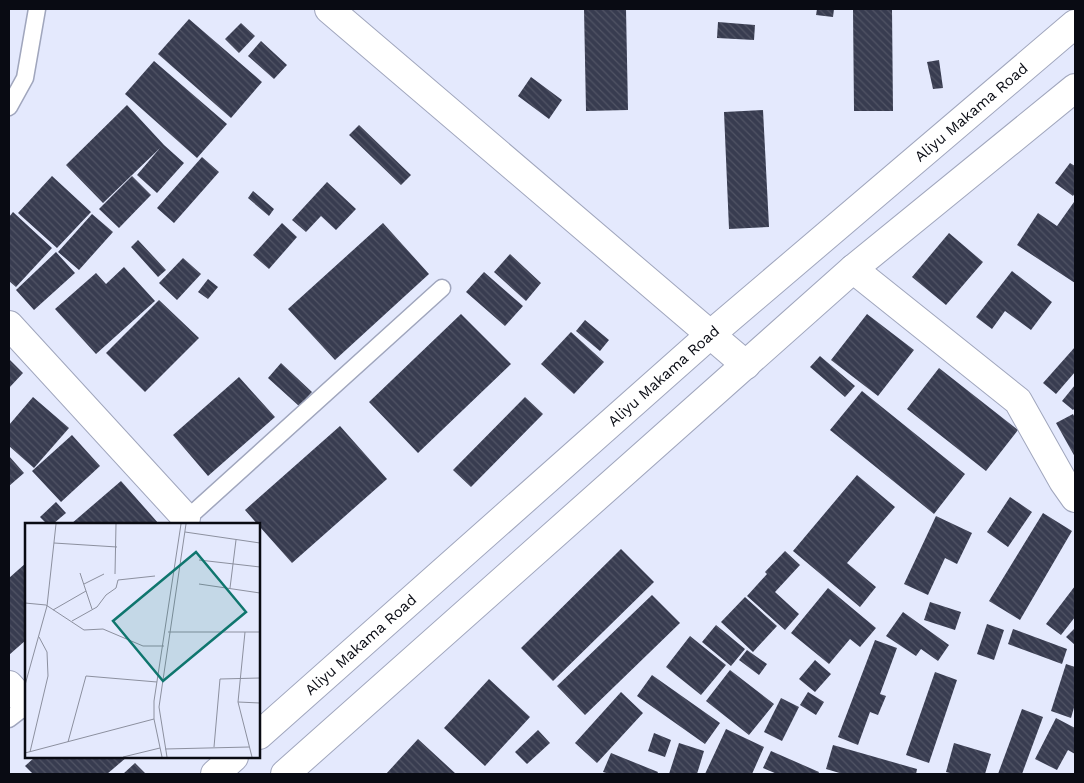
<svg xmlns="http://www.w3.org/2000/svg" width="1084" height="783" font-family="'Work Sans',sans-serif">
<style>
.building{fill:url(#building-back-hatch)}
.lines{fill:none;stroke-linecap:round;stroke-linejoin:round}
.service-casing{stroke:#a0a6bd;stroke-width:19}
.minor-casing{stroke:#a0a6bd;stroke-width:30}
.tertiary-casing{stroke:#a0a6bd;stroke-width:30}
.service{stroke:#fff;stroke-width:16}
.minor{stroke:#fff;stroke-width:28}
.tertiary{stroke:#fff;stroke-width:28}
.labels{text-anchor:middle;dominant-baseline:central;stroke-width:5;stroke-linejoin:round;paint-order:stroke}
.street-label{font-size:15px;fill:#090b13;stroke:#fff}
.inset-road{fill:none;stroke:#8c909f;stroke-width:1}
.view{fill:#0f766e;fill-opacity:0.15;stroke:#0f766e;stroke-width:2.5}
.inset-edge{fill:none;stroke:#090b13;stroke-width:2.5}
</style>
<defs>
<pattern id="building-back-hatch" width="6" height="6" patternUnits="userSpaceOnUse" patternTransform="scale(1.25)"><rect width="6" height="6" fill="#383c50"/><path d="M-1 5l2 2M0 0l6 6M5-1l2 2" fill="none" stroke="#515465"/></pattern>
</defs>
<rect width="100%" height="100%" fill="#e4e9fd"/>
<path class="building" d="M584 9H626L628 110 586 111Z
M817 9H834L833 17 816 15Z
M853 9H892L893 111H854Z
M189 19 262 82 231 118 158 54Z
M718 22 755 25 754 40 717 38Z
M241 23 255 36 239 53 225 39Z
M261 41 287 65 274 79 248 56Z
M939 60 943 88 933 89 927 62Z
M154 61 227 124 197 158 125 94Z
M531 77 562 100 549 119 518 96Z
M127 105 164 145 184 163 157 193 137 175 160 148 103 203 66 165Z
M763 110 769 227 729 229 724 112Z
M359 125 411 175 401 185 349 135Z
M202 157 219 172 174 223 157 208Z
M1070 163 1075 166V193L1073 196 1055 183Z
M52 176 91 212 57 248 18 213Z
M132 176 151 195 119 228 99 209Z
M327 182 356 209 336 230 321 216 306 232 292 220Z
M253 191 274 209 269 216 248 198Z
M1074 202 1075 203V283L1017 245 1038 213 1057 226Z
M13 212 52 248 16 287 9 281V217Z
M92 214 113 232 79 270 58 252Z
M282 223 297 237 269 269 253 255Z
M383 223 429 274 335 360 288 309Z
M949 233 983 262 946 305 912 277Z
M138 240 166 270 158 277 131 247Z
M56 252 75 273 34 310 16 290Z
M510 254 541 283 526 301 494 272Z
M183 258 201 274 177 300 159 283Z
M124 267 155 301 96 354 55 309 96 273 106 284Z
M1012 271 1052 302 1031 330 1005 311 992 329 976 317Z
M484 272 523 306 505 326 466 292Z
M208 279 218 287 208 299 198 292Z
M159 300 199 338 145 392 106 353Z
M461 314 511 364 418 453 369 402Z
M867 314 914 350 878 396 831 360Z
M585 320 609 340 600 351 576 331Z
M571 332 604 362 574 394 541 364Z
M1075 347V372L1056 394 1043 383Z
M820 356 855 386 845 397 810 367Z
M9 359 23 373 9 388Z
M281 363 312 392 299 406 268 378Z
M939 368 1018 430 986 471 907 409Z
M239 377 275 417 208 476 173 435Z
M1075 385V408L1073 410 1062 401Z
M862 391 965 474 934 514 830 430Z
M33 397 69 428 34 468 9 446V425Z
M525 397 543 414 471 487 453 470Z
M1073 414 1075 418V457L1056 423Z
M340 426 387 479 292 563 245 510Z
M72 435 100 466 61 502 32 471Z
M9 456 24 473 9 486Z
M857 475 895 507 847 563 876 587 860 607 793 551Z
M121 481 159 524H71Z
M1010 497 1032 512 1008 547 987 532Z
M56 502 66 513 53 524H47L40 517Z
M1043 513 1072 531 1020 620 989 601Z
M936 516 972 533 957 564 945 558 928 595 904 584Z
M621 549 654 582 553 681 521 648Z
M785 551 800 565 775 592 799 614 785 630 747 596 767 574 765 572Z
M26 563V640L9 655V578Z
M1075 586V617L1061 635 1046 624Z
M828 588 876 628 860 647 850 639 829 664 791 633Z
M652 595 680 623 585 715 557 686Z
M745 597 777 626 753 652 721 622Z
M930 602 961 612 955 630 924 620Z
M903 612 949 645 938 661 921 649 916 656 886 636Z
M987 624 1004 630 994 660 977 654Z
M716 625 745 649 731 666 702 642Z
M1075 628V645L1066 637Z
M1013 629 1067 649 1062 664 1008 644Z
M690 636 726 665 701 695 666 667Z
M875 640 897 648 880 694 886 696 878 715 870 712 858 745 838 737Z
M747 650 767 664 759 675 739 660Z
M815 660 831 674 815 692 799 679Z
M1066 664 1075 667V704L1071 718 1051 711Z
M730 670 774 704 749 735 706 701Z
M935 672 957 680 929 763 906 755Z
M652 675 720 723 705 744 637 696Z
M489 679 530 717 485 766 444 728Z
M621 692 643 713 597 763 575 743Z
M808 692 824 702 816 715 800 705Z
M781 698 799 707 782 741 764 732Z
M1022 709 1043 717 1022 774H998Z
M1056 718 1075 728V754L1068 750 1057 770 1035 759Z
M726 729 764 747 752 774H705Z
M538 730 550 743 527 764 515 752Z
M654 733 671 740 665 757 648 751Z
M418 739 456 774H386Z
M679 743 704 751 697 774H669Z
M954 743 991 754 985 774H954L946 772Z
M833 745 917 769 916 774H843L826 769Z
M771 751 819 772 818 774H777L763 768Z
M611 753 658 772 657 774H610L603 772Z
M35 757H127L107 774H33L25 766Z
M135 763 146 774H123Z"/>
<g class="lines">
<defs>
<path id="service" d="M9 107 25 78 37 9
M181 524 442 288
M9 719 26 706"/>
<path id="minor" d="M853 269 1018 401 1063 481 1075 498
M9 325 186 518
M9 685 26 704"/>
<g id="tertiary">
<path d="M329 9 746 365"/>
<path id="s1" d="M259 735 711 334 1075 24"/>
<path d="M215 774 234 757"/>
<path d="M285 774 853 269 1075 88"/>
</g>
</defs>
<use href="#service" class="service-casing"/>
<use href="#minor" class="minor-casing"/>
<use href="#tertiary" class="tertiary-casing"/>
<use href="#service" class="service"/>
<use href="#minor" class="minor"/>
<use href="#tertiary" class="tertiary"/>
</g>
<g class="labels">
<g class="street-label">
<text stroke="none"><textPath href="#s1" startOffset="946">Aliyu Makama Road</textPath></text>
<text stroke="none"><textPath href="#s1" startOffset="541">Aliyu Makama Road</textPath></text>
<text stroke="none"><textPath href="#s1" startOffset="136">Aliyu Makama Road</textPath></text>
</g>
</g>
<g transform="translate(25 523)">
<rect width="235" height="235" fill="#e4e9fd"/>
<path class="inset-road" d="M160 9 235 20M29 20 92 24M174 37 235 44M55 50 67 86M90 51 91 1M59 61 79 51M174 61 235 70M205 65 211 17M0 80 21 82 59 107 78 106 118 123H139M28 87 61 68M47 98 72 84 81 72 91 65 93 57 130 53M143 109H235M220 109 213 179 227 234M0 162 22 83 31 1M213 179 235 180M43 219 61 153 132 159M189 224 195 156 235 155M140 226 224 224M5 229 23 153 22 129 14 114M0 230 129 196M98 234 135 225M137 234 129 196V178L156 1M142 234 134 184 161 1"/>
<path class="view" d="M171 29 221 89 138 158 88 98Z"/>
<rect width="235" height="235" class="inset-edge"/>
</g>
<rect width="1084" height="783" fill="none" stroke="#090b13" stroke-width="20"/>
</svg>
